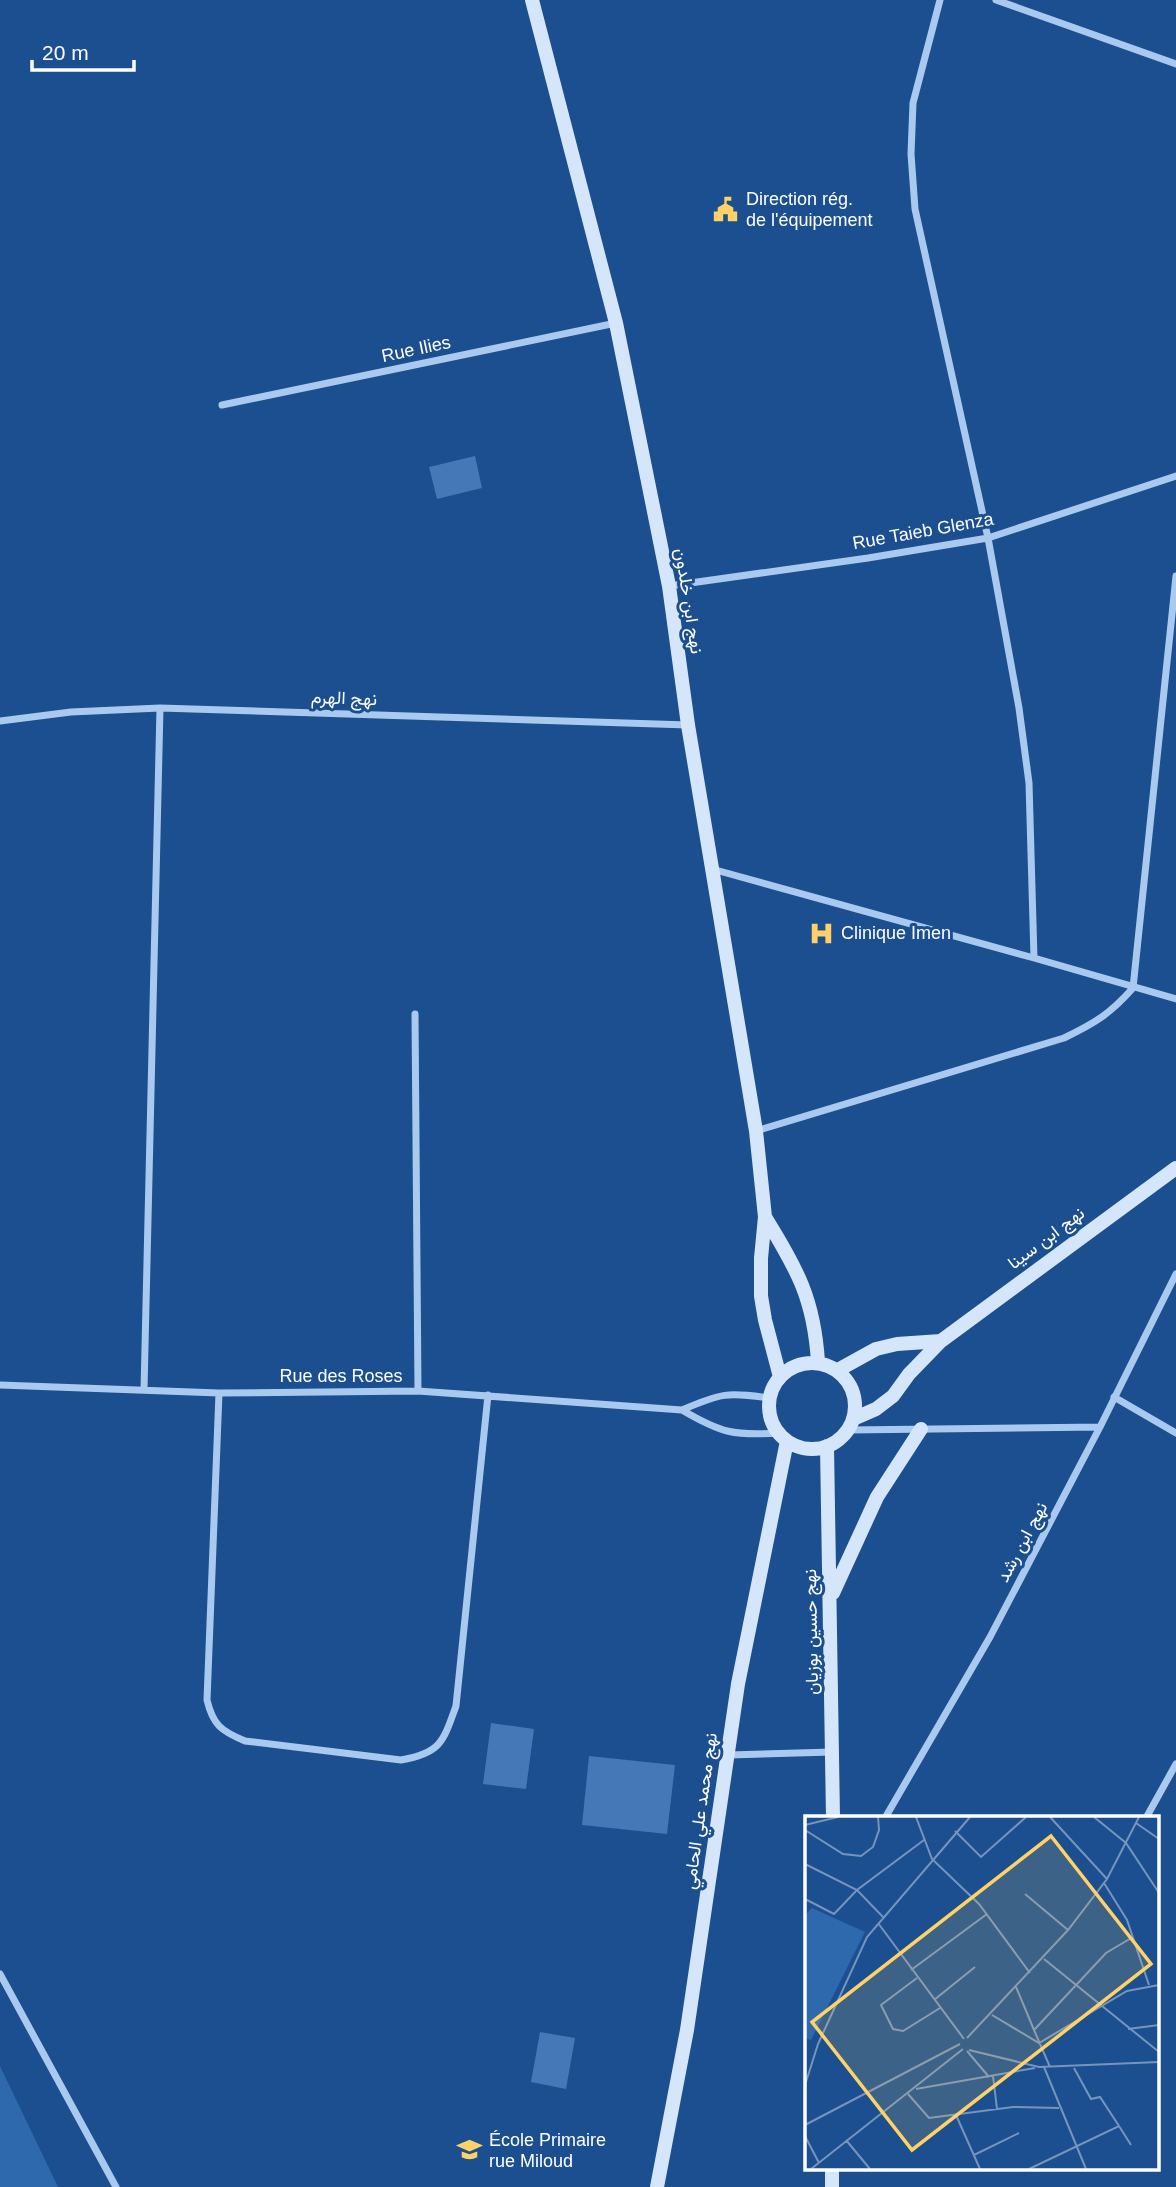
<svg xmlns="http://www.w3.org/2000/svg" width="1176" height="2187" font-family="Helvetica,Vazirmatn,sans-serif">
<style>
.green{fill:#2e69ad}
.building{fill:#4478b7}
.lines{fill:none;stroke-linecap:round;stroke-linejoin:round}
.street{stroke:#a9c9ee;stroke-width:7}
.secondary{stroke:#d6e6fa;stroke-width:14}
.labels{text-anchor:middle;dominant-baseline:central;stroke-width:6;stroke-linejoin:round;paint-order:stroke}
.poi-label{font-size:18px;fill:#fff;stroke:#1b4f8f;text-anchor:start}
.street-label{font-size:18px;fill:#fff;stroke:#1b4f8f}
.inset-road{fill:none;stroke:#7695bc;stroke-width:2}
.view{fill:#ffd166;fill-opacity:0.15;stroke:#ffd166;stroke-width:3.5}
.inset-edge{fill:none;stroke:#fff;stroke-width:3.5}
</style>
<rect width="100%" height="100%" fill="#1b4f8f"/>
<path class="green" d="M0 2066 58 2187H0Z"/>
<path class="building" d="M475 456 482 488 437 499 429 467Z
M491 1723 534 1729 526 1789 483 1784Z
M589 1756 675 1765 667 1834 582 1825Z
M540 2032 575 2038 566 2089 531 2082Z"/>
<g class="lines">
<path class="street" d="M940 0 913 103 911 154 915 209 988 538 1019 708 1029 783 1034 958 1176 999
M996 0 1176 64
M222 405 616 323
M669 586 868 558 988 538 1176 476
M0 721 71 712 160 708 688 725
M712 869 1034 958
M415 1014 418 1391
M756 1131 1064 1038C1095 1023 1110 1014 1133 988L1176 576
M0 1385 219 1393 418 1391 682 1410C721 1433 734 1436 779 1433
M144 1390 160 708
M219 1393 207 1700C213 1725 221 1731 245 1741L401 1760C441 1753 443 1742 456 1706L488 1395
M1114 1397 1176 1433
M682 1410C721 1393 728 1392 769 1398
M849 1430 1100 1427
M728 1755 832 1752
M885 1818 990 1637 1100 1427 1176 1274
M1146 1818 1176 1764
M0 1974 116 2187"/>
<path class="secondary" d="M532 0 616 323 669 586 688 725 756 1131 765 1217 761 1258V1296L765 1320 780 1377
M765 1217C798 1271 814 1299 818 1362
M769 1406a43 43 0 1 1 86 0a43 43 0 1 1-86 0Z
M838 1370 876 1349 897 1344 941 1341
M853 1419 876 1409 893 1396 909 1374 941 1341 1176 1168
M827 1446 833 1818
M833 1593 877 1497 921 1429
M657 2187 687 2030 738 1684 787 1441
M832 2187V2168"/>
</g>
<defs>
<symbol id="civic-bare" viewBox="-9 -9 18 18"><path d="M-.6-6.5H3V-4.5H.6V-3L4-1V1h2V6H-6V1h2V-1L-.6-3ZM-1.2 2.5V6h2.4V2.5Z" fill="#ffd166" stroke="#1b4f8f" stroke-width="2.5" paint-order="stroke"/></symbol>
<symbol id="hospital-bare" viewBox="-9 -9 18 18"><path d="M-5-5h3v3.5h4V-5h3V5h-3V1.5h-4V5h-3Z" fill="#ffd166" stroke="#1b4f8f" stroke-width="2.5" paint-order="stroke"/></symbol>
<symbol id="school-bare" viewBox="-9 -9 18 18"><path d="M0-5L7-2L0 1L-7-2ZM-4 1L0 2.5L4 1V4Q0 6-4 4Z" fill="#ffd166" stroke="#1b4f8f" stroke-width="2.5" paint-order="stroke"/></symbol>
</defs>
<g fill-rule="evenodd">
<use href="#civic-bare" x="708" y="192" width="35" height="35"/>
<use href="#hospital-bare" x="804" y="916" width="35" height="35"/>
<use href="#school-bare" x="452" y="2132" width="35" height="35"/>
</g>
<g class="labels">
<g class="poi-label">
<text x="746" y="199">Direction rég.<tspan x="746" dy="21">de l'équipement</tspan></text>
<text x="841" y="933">Clinique Imen</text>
<text x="489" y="2140">École Primaire<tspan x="489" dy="21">rue Miloud</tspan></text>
</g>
<g class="street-label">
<text transform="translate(416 349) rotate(-12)">Rue Ilies</text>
<text transform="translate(923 531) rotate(-10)">Rue Taieb Glenza</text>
<text transform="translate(689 601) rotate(81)">نهج ابن خلدون</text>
<text transform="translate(344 698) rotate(2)">نهج الهرم</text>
<text transform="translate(1046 1238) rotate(-37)">نهج ابن سينا</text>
<text x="341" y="1376">Rue des Roses</text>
<text transform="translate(1022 1542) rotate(-62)">نهج ابن رشد</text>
<text transform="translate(811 1632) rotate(-91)">نهج حسين بوزيان</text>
<text transform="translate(700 1811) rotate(-82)">نهج محمد علي الحامي</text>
</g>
</g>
<g transform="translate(805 1816)">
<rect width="354" height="354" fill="#1b4f8f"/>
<path d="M7 92 60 116 6 224 0 222V99Z" fill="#2e69ad"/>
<path class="inset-road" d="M111 1 127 43 174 88 225 157M245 1 302 63M289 1 321 27 354 77M331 7 354 23M0 9 33 1M0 14 38 38 56 40 68 31 74 14 73 1M150 15 176 41 221 1M0 48 52 74 78 101M299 67 322 104 344 169M220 78 263 114M0 83 29 98 52 74 119 24M73 107 159 223M239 143 354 236M106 154 182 98M112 162 76 189 88 213 98 215 135 192M211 171 229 214M129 184 170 151M187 199 234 227 322 175 354 169M323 213 354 209M162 222 263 114 302 63 334 1M164 234 234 251 354 246M162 235 184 261M239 251 281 353M245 251 229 214 301 137 328 121M269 252 286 283 295 281 314 310M188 260 192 293M0 269 13 228 62 121 165 1M111 273 230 252M103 278 124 302 208 291 254 292M151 299 175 353M0 309 155 228M0 320 14 347M41 324 65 353M169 339 214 317M6 353 158 233M224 353 314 310 326 329"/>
<path class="view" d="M246 20 346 148 107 334 7 206Z"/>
<rect width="354" height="354" class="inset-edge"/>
</g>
<path d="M32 60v10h102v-10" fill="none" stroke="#ffffff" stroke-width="3.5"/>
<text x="42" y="60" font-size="21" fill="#ffffff" stroke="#1b4f8f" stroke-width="5" paint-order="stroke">20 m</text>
</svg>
